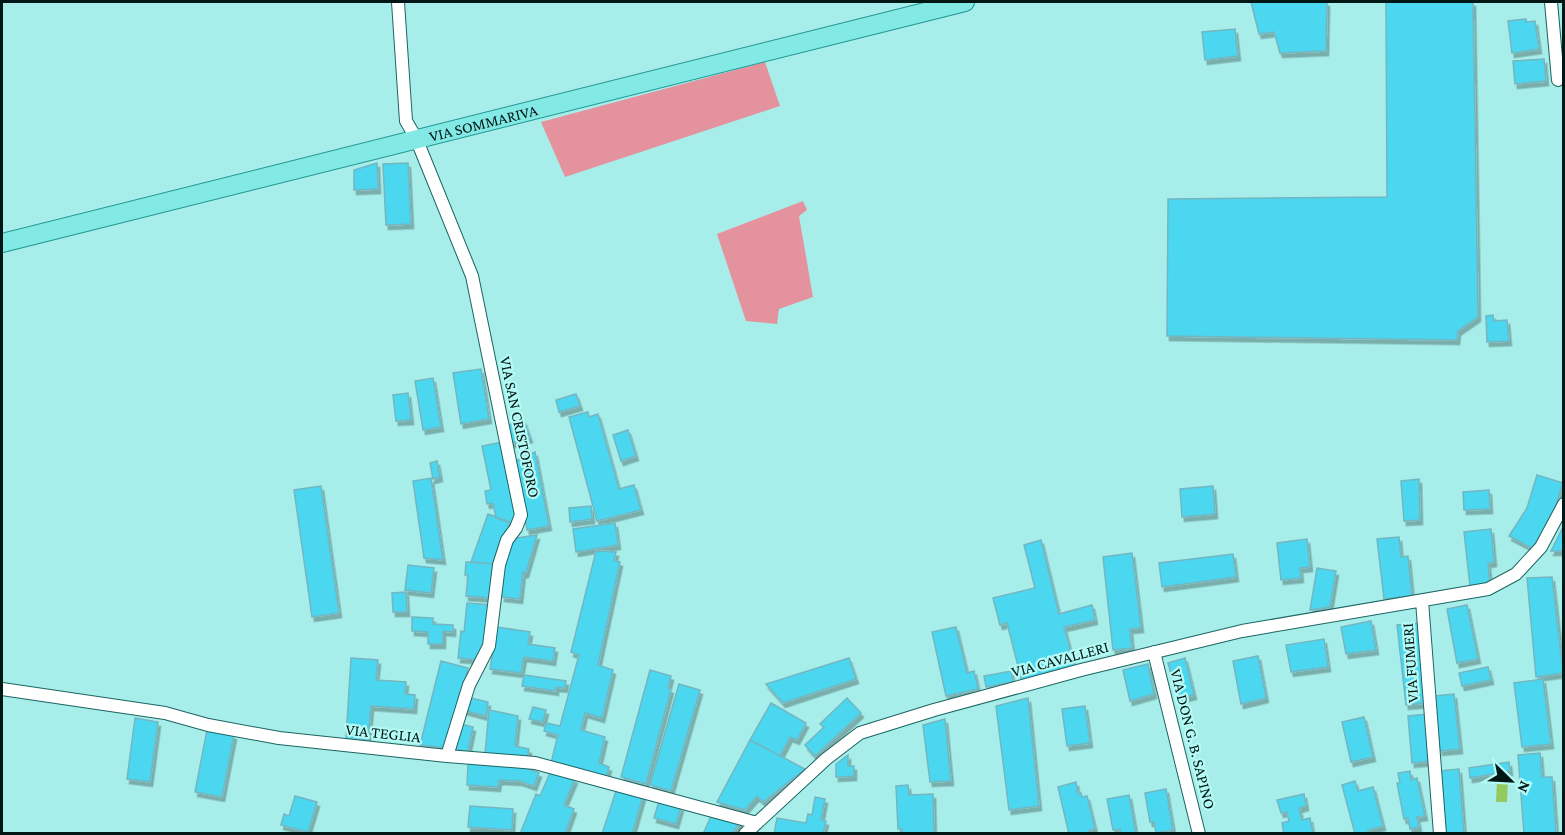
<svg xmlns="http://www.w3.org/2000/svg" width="1565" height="835" font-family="'Crimson Pro',serif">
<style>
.green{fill:#e4939e}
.water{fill:#94ca5d}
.building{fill:#4bd7ef;stroke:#73b6c2;stroke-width:1.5;filter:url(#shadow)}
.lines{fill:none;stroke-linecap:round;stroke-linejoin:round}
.minor-casing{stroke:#1b6562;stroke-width:14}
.primary-casing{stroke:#1f9692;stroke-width:20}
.minor{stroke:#fff;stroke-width:12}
.primary{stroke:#83e9e5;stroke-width:18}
.labels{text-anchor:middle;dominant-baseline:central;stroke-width:4.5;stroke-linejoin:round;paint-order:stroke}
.street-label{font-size:16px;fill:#001716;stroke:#b4fbf6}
</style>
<defs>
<filter id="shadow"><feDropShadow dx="2.5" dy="4.5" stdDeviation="0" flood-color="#0004"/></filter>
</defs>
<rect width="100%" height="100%" fill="#a7ede9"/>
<path class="green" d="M765 62 780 106 565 177 541 122Z
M803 201 807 210 799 216 813 297 779 309 777 324 746 321 717 234Z"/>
<path class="water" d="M1497 780 1508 781 1507 802H1496Z"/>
<path class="building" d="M1251 2H1327L1326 51 1280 53 1274 32 1259 34Z
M1386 2H1473L1478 317 1458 331 1457 340 1167 336 1168 199 1387 197Z
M1526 19V22L1535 21 1539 49 1512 53 1508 21Z
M1235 29 1238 56 1205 60 1202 32Z
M1544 59 1546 81 1515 84 1513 61Z
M377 163 378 189 354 190V170Z
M408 163 411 224 386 225 383 164Z
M1493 315 1494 321 1507 320 1509 341 1487 342 1486 316Z
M481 369 489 419 461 424 453 373Z
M433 378 441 427 423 430 415 381Z
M408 393 411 420 396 421 393 395Z
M576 394 580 406 559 412 556 400Z
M588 412 589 417 598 414 619 489 634 485 641 510 597 521 569 417Z
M524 421 530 438 512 443 507 425Z
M628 430 636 456 621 461 613 435Z
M503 442 517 515 514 524 496 518 493 503 487 504 485 491 491 490 482 446Z
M535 452 549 526 527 530 515 461Z
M437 461 440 477 433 479 430 463Z
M1537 475 1563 483 1552 517 1532 548 1509 536 1527 508Z
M431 478 443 560 424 558 413 481Z
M1419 479 1420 520 1404 521 1401 481Z
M321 486 339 613 312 617 294 490Z
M1213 486 1215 514 1182 517 1180 489Z
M1489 490 1490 509 1464 510 1463 492Z
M591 506 592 519 570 522 569 508Z
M488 514 510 522 495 564 471 562Z
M615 523 618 545 576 552 573 529Z
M1563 527 1564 551H1551Z
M1491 529 1494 562 1488 563 1490 584 1470 586 1464 532Z
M537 535 526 573 523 572 520 599 502 597 503 570 509 545 517 538Z
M1399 537 1401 557 1408 556 1412 596 1384 599 1377 539Z
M1307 539 1310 567 1300 568 1301 578 1281 580 1277 543Z
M1041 540 1059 614 1092 605 1095 620 1064 627 1075 668 1022 682 1007 623 1000 625 993 598 1035 588 1024 545Z
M596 551 616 552 614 560 620 562 598 665 613 670 602 718 585 713 581 730 605 737 599 763 609 767 606 777 551 763 558 735 544 731 546 723 560 726 579 655 571 652Z
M1132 553 1141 628 1130 629 1132 648 1113 650 1103 557Z
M1233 554 1236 577 1162 587 1159 563Z
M466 562 495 564 492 598 466 596 468 575H465Z
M408 565 434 568 431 593 405 590Z
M1317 568 1336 571 1330 607 1310 610Z
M1552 577 1563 673 1536 677 1527 578Z
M406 592 407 612H393L392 593Z
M467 603 491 605 488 636 480 660 458 658 461 631 464 632Z
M1467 605 1478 659 1457 663 1447 609Z
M412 617 433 618V624L453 625V632L443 631V644H428V632L412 631Z
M1371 621 1376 650 1346 654 1341 627Z
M1418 623 1427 703 1406 705 1397 625Z
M497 627 530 632 528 644 555 648 553 661 524 657 521 673 490 669Z
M956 627 967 673 974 671 978 689 946 696 932 632Z
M1324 639 1328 667 1291 672 1286 645Z
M1258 656 1266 698 1241 704 1233 661Z
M351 658 378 660 376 680 406 682 405 694 415 695 414 709 371 706 368 740 346 739Z
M849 658 856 679 783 703 766 684Z
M1185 658 1194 695 1178 699 1168 663Z
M441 661 468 668 448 748 420 745Z
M1148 664 1154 694 1130 701 1123 670Z
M1488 667 1491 680 1462 686 1459 673Z
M650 670 671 676 668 688 671 689 646 784 621 777Z
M1011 671 1013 682 986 687 984 676Z
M524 675 566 681 565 688 556 687V691L522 686Z
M1543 679 1551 744 1522 747 1514 683Z
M679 684 700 690 671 791 650 785Z
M1454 694 1460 749 1440 751 1434 696Z
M467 697 488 702 486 716 464 710Z
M847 698 861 713 815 756 805 745 824 727 820 724Z
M1028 698 1039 806 1009 810 996 706Z
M771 703 806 723 797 740 790 737 780 756 750 740Z
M1085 706 1090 743 1067 746 1062 709Z
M533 707 546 710 543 722 529 719Z
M489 710 518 716 515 746 529 749 527 759 485 754Z
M1427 714 1431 761 1412 763 1408 716Z
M1364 717 1373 757 1351 762 1342 722Z
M135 718 158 722 150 782 127 779Z
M945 719 951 781 930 782 923 725Z
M461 724 473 727 468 752 454 749Z
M207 730 234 735 222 797 195 792Z
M750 740 805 769 763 802 757 796 745 810 717 802Z
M1540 753 1542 777H1552L1556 834H1524L1518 755Z
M848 755V766H854V776L836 777V764Z
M1509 762 1510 771 1470 778 1469 768Z
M468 763 521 766 539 773 534 786 520 781 499 780 498 787 467 785Z
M1459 769 1464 834H1445L1440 771Z
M1410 771 1411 780 1417 778 1425 816 1417 817 1419 827 1410 829 1408 818 1404 819 1397 783H1400L1398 773Z
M550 773 575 779 564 805 574 809 565 834H520L536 794 540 796Z
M1355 781 1358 791 1373 787 1383 826 1368 830V834H1355L1342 785Z
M1076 782 1078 794 1081 793 1082 797 1087 796 1095 829 1089 830V834H1069L1058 787Z
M908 785 909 795 933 794 934 834H902V829H898L896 786Z
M617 788 643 796 632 834H602Z
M1166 789 1173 830 1156 833 1154 822H1150L1145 793Z
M1304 794 1306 806 1299 808 1302 820 1310 818 1313 834H1284L1282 823 1289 821 1287 812 1281 813 1277 800Z
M1129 795 1136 834H1121L1120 829 1113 830 1107 799Z
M295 796 317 802 308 832 281 825 284 814 289 816Z
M815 797 825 799 821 820 826 821 823 834H774L777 818 806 823 808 814 812 815Z
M659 801 681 807 676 824 654 818Z
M470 806 513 809 512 830 468 827Z
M712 814 740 822 732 834H703Z"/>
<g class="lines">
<defs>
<path id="minor" d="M398 2 406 121 416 138 472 276 521 515 516 528 507 540 499 565 489 646 469 685 447 756
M1551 2 1558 80
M1422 601 1440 834
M1154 652 1199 834
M2 689 165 713 208 725 279 738 447 756 535 763 757 823
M745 834 826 759 860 733 934 710 1081 670 1242 631 1488 589 1516 574 1541 547 1564 504"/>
<g id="primary">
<path id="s1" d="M2 243 965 2"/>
</g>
</defs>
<use href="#minor" class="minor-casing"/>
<use href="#primary" class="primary-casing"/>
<use href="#minor" class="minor"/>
<use href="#primary" class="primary"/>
</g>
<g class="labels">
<g class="street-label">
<text stroke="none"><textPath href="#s1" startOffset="496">VIA SOMMARIVA</textPath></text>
<text transform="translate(520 427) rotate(78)">VIA SAN CRISTOFORO</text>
<text transform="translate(1060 659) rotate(-15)">VIA CAVALLERI</text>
<text transform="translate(1410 663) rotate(-94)">VIA FUMERI</text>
<text transform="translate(383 733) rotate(6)">VIA TEGLIA</text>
<text transform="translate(1193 739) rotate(76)">VIA DON G. B. SAPINO</text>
</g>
</g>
<rect width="1565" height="835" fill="none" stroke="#001716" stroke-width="6"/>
<g transform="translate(1511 781) rotate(114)" stroke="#b4fbf6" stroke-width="4.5" paint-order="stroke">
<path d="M0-4.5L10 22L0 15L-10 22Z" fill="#001716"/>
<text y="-9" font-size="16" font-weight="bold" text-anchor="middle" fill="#001716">N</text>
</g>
</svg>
